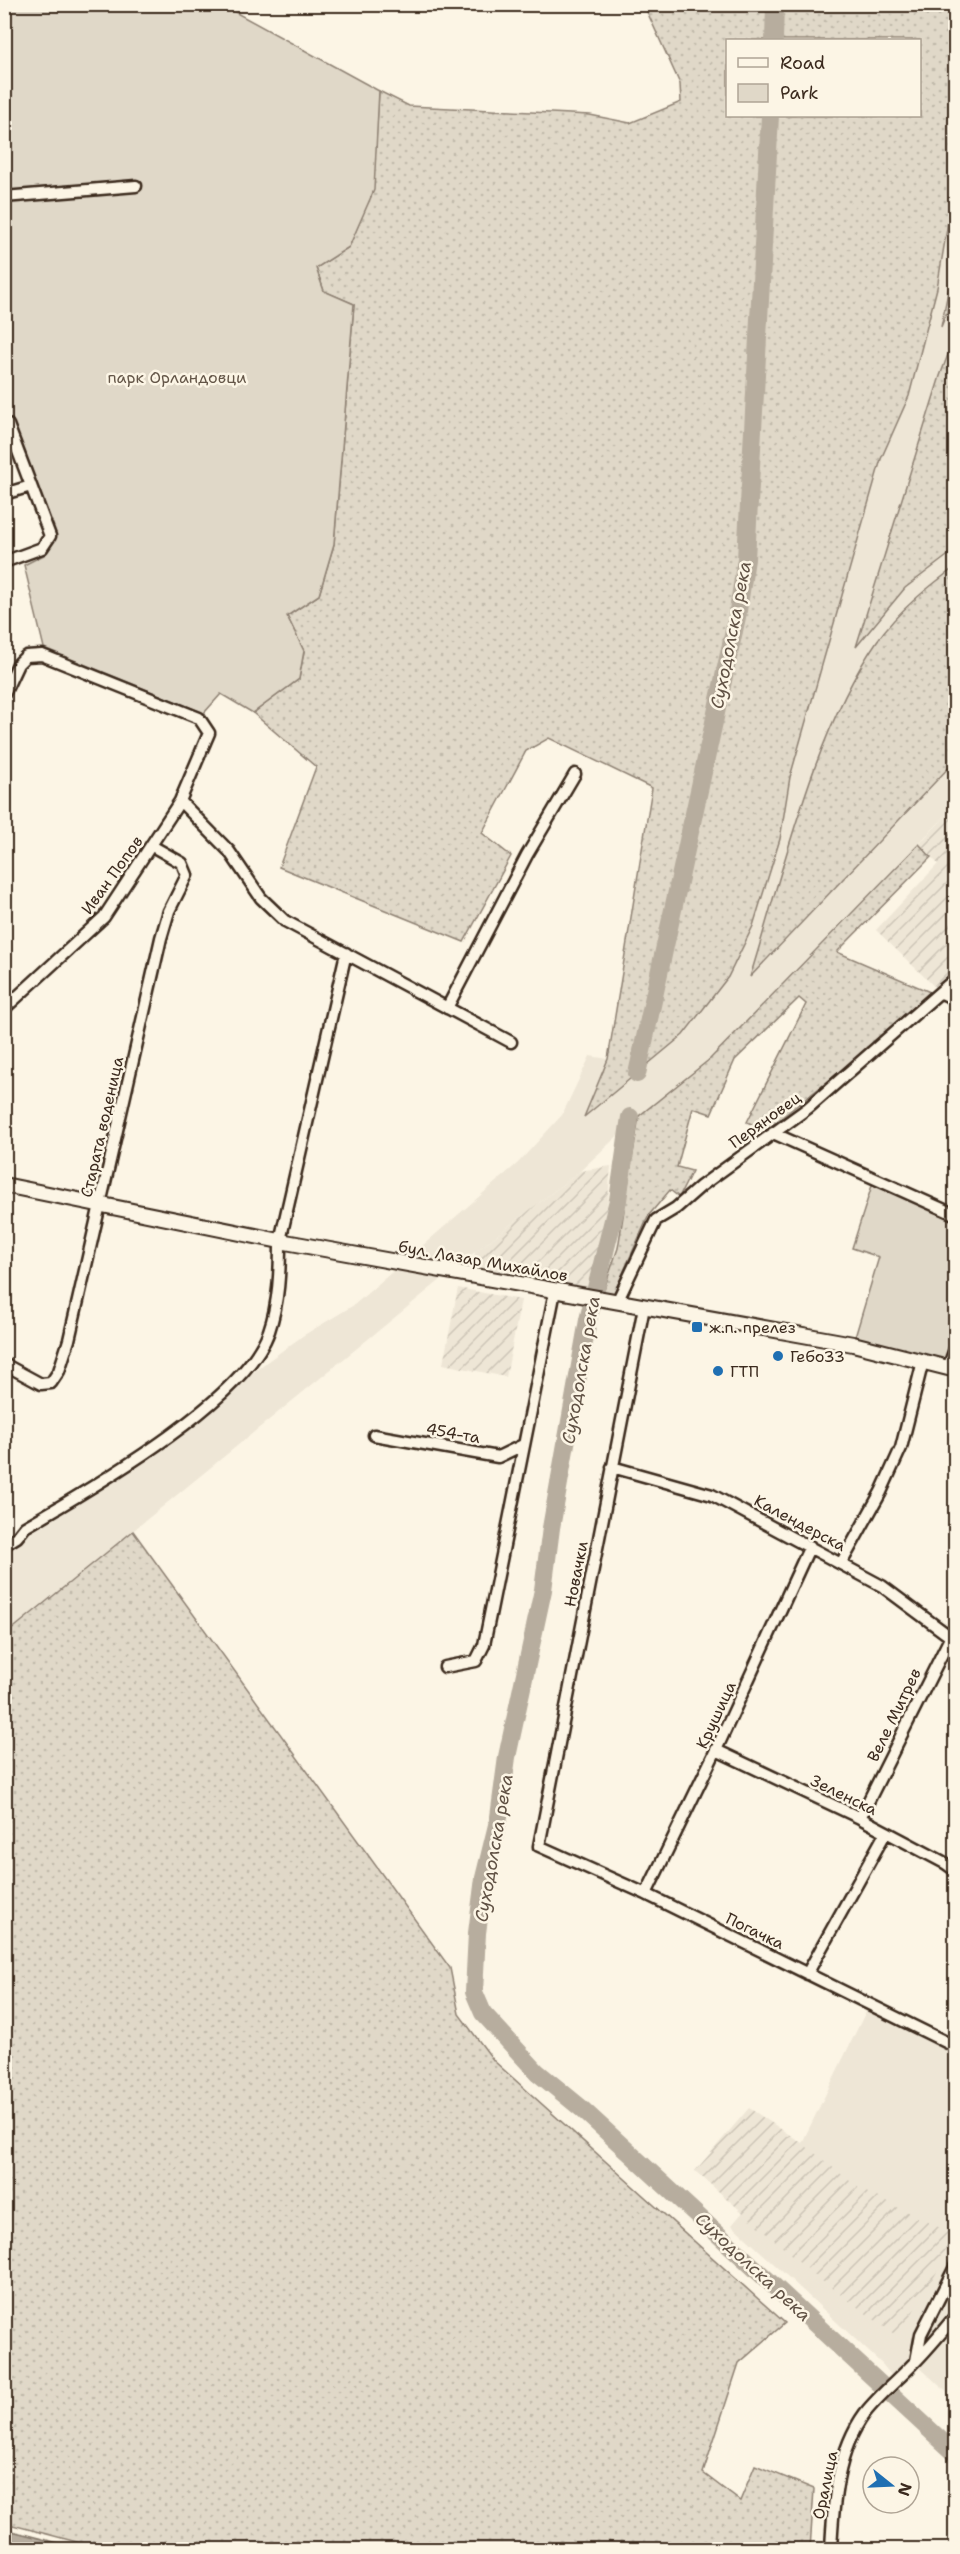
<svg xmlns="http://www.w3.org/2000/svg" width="960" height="2554" font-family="'Shantell Sans',sans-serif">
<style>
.built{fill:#eee6d6}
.industrial{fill:url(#industrial-furrows)}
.grass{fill:url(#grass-dots);stroke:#8e8173;stroke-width:1.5;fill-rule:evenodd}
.green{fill:#e0d8c8;stroke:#8e8173;stroke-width:1.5}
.water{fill:#b7ad9e;stroke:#85796b;stroke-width:1.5}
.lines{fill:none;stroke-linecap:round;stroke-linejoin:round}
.river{stroke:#b7ad9e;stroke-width:18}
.minor-casing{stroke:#3b2a1e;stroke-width:15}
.tertiary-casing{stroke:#3b2a1e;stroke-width:18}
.minor{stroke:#fcf5e5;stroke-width:10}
.tertiary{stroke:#fcf5e5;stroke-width:14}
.poi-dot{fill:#1f6fb2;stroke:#fcf5e5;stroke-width:2}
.labels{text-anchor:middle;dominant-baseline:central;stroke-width:5;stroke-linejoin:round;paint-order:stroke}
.park-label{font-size:16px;fill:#645648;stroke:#fcf5e5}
.street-label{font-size:16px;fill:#3b2a1e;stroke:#fcf5e5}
.poi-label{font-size:16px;fill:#3b2a1e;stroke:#fcf5e5;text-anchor:start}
.water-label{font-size:18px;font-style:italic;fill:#605144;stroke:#fcf5e5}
</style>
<defs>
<pattern id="industrial-furrows" width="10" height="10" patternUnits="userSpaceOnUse" patternTransform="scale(1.5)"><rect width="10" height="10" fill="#eee6d6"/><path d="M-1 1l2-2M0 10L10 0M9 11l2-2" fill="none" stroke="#cdc5b7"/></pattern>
<pattern id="grass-dots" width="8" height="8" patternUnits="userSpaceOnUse" patternTransform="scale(1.5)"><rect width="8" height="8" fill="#e0d8c8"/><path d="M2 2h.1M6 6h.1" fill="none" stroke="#c1baab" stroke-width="1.8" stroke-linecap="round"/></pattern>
</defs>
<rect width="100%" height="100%" fill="#fcf5e5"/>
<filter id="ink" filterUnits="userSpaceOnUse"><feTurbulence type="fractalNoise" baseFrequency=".0167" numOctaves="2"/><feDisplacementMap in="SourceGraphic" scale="12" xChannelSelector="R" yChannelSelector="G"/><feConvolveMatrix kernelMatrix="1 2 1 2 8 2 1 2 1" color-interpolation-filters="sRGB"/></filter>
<g filter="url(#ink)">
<path class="built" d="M955 181V257L942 322 955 292V336L940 376 858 645 905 588 955 550V567L910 602 877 641 847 691 813 773 751 975 955 761V806L710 1059 639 1116 580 1171 475 1252 5 1635V1550L139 1464 264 1364 304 1335 354 1305 518 1163 562 1115 590 1056 608 1059 585 1115 683 1035 728 977 753 926 780 839 790 777 881 459 909 396 937 288Z
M869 2005 955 2047V2400L915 2363 896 2381 882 2364 732 2225 802 2143Z"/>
<path class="industrial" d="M955 806V978L940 992 876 930 938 864 919 844Z
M611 1166 606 1220 584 1296 470 1275 475 1252 580 1171Z
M458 1288 521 1300 506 1377 443 1364Z
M749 2108 802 2143 860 2189 955 2235 952 2239 955 2242 898 2337 818 2278 695 2171Z"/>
<path class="grass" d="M644 5H955V181L937 288 909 396 881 459 790 777 780 839 753 926 728 977 683 1035 584 1117 608 1059 652 788 549 738 526 751 482 833 511 856 464 942 279 867 316 767 253 713 299 679 304 651 287 616 319 595 334 544 354 304 324 291 316 268 349 247 373 190 379 91 409 106 590 115 630 123 681 102 680 84ZM728 40H920V116H728Z
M955 257V292L941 327Z
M955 336V550L905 588 856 647 940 376Z
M955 567V761L750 977C783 871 814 732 877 641 898 611 926 589 955 567Z
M919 844 931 857 837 952 930 992 851 1063 766 1130 747 1122 806 1004 799 998 735 1060 711 1114 693 1108 677 1167 692 1171 679 1197 670 1190 649 1215 614 1293 603 1292 618 1248 639 1116 710 1059Z
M133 1531 450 1968 459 2014 494 2061 785 2323 739 2363 703 2473 740 2501 755 2465 814 2489 810 2549 107 2550 5 2523V1635Z"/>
<path class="green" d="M5 5H222L379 91 374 190 349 247 316 268 324 291 354 304 334 544 319 595 287 616 304 651 299 679 253 713 221 694 204 713 44 648 24 565 44 555 56 536 12 419 5 421Z
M874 1179 955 1215 956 1346 948 1368 853 1344 879 1257 852 1248Z"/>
<path class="water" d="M4 2529 81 2549H5Z"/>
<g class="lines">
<path class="river" d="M774 40 775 4
M637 1074 737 617 746 559 770 116
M630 1117 618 1200 588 1320 551 1528 543 1590 507 1757 499 1817 484 1878 477 1933 474 1992 483 2013 537 2072 581 2108 956 2454"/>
<defs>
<path id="minor" d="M4 197 136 186
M4 426 8 425 50 536 42 548 4 562
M4 494 31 486
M4 694 18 664 26 656 42 655 199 718 209 733 180 801 104 917 4 1009
M180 801 229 851 261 898 285 921 511 1042
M940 992 956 1000
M447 1008 527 855 575 774
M773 1133 956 1215
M617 1302 656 1220 676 1208 701 1186 808 1108 956 978
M644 1307 539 1846 646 1894 956 2047
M4 1364 41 1384 51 1383 59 1371 69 1340 161 938 169 911 187 875 182 863 152 846
M948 1368 956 1346
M374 1435 498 1457 523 1445
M612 1467 712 1495 882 1586 956 1641
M4 1545 17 1537 25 1527C90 1489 244 1402 269 1331 279 1302 280 1271 280 1241L346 953
M842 1562 881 1492 901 1448 923 1361
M445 1667 476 1661 484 1645 555 1291
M716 1750 860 1818 945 1863 956 1871
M860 1818 956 1626
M646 1894 716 1750 810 1546
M807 1974 886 1832
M916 2361 921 2334 956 2265
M831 2550C833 2504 837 2451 865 2413 879 2395 898 2380 913 2364 928 2349 942 2332 956 2315"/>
<path id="tertiary" d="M4 1185 280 1241 853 1344 956 1370"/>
</defs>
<use href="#minor" class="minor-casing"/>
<use href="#tertiary" class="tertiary-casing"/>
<use href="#minor" class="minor"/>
<use href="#tertiary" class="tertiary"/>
</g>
</g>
<g class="poi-dot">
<rect x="691" y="1321" width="12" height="12" rx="3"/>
<circle cx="778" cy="1356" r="6"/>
<circle cx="718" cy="1371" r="6"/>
</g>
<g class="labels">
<g class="park-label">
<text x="177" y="377">парк Орландовци</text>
</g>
<g class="street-label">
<text transform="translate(112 875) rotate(-54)">Иван Попов</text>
<text transform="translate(765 1120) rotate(-36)">Перяновец</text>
<text transform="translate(102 1127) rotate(-77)">Старата воденица</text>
<text transform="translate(483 1261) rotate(10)">бул. Лазар Михайлов</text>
<text transform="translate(453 1433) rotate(10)">454-та</text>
<text transform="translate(800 1523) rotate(28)">Календерска</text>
<text transform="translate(576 1574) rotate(-79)">Новачки</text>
<text transform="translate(716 1715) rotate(-65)">Крушица</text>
<text transform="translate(894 1715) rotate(-64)">Веле Митрев</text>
<text transform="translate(844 1795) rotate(26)">Зеленска</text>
<text transform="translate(755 1931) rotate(26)">Погачка</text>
<text transform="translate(825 2485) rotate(-78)">Оралица</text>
</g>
<g class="poi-label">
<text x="709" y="1327">ж.п. прелез</text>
<text x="790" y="1356">Гебо33</text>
<text x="730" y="1371">ГТП</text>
</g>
<g class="water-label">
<text transform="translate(731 635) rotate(-79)">Суходолска река</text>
<text transform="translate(581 1370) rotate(-80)">Суходолска река</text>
<text transform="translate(494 1848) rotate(-80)">Суходолска река</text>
<text transform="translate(753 2267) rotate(43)">Суходолска река</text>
</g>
</g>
<rect width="960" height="2554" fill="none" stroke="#fcf5e5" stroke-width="24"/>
<rect x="12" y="12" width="936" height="2530" fill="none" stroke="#3b2a1e" stroke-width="2" filter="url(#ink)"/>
<rect x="726" y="39" width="195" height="78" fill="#fcf5e5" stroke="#afa495" stroke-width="1.5"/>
<rect x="738" y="58" width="30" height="9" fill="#fcf5e5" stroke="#afa495" stroke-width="1.5"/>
<text x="780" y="69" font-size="18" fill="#3b2a1e">Road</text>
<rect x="738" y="84" width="30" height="18" fill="#e0d8c8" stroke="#afa495" stroke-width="1.5"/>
<text x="780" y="99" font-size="18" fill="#3b2a1e">Park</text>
<g transform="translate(891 2485) rotate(108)"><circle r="28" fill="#fcf5e5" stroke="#afa495" stroke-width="1.5"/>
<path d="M0-4.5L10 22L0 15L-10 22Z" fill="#1f6fb2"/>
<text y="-9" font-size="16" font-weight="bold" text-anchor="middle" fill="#3b2a1e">N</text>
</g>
</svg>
